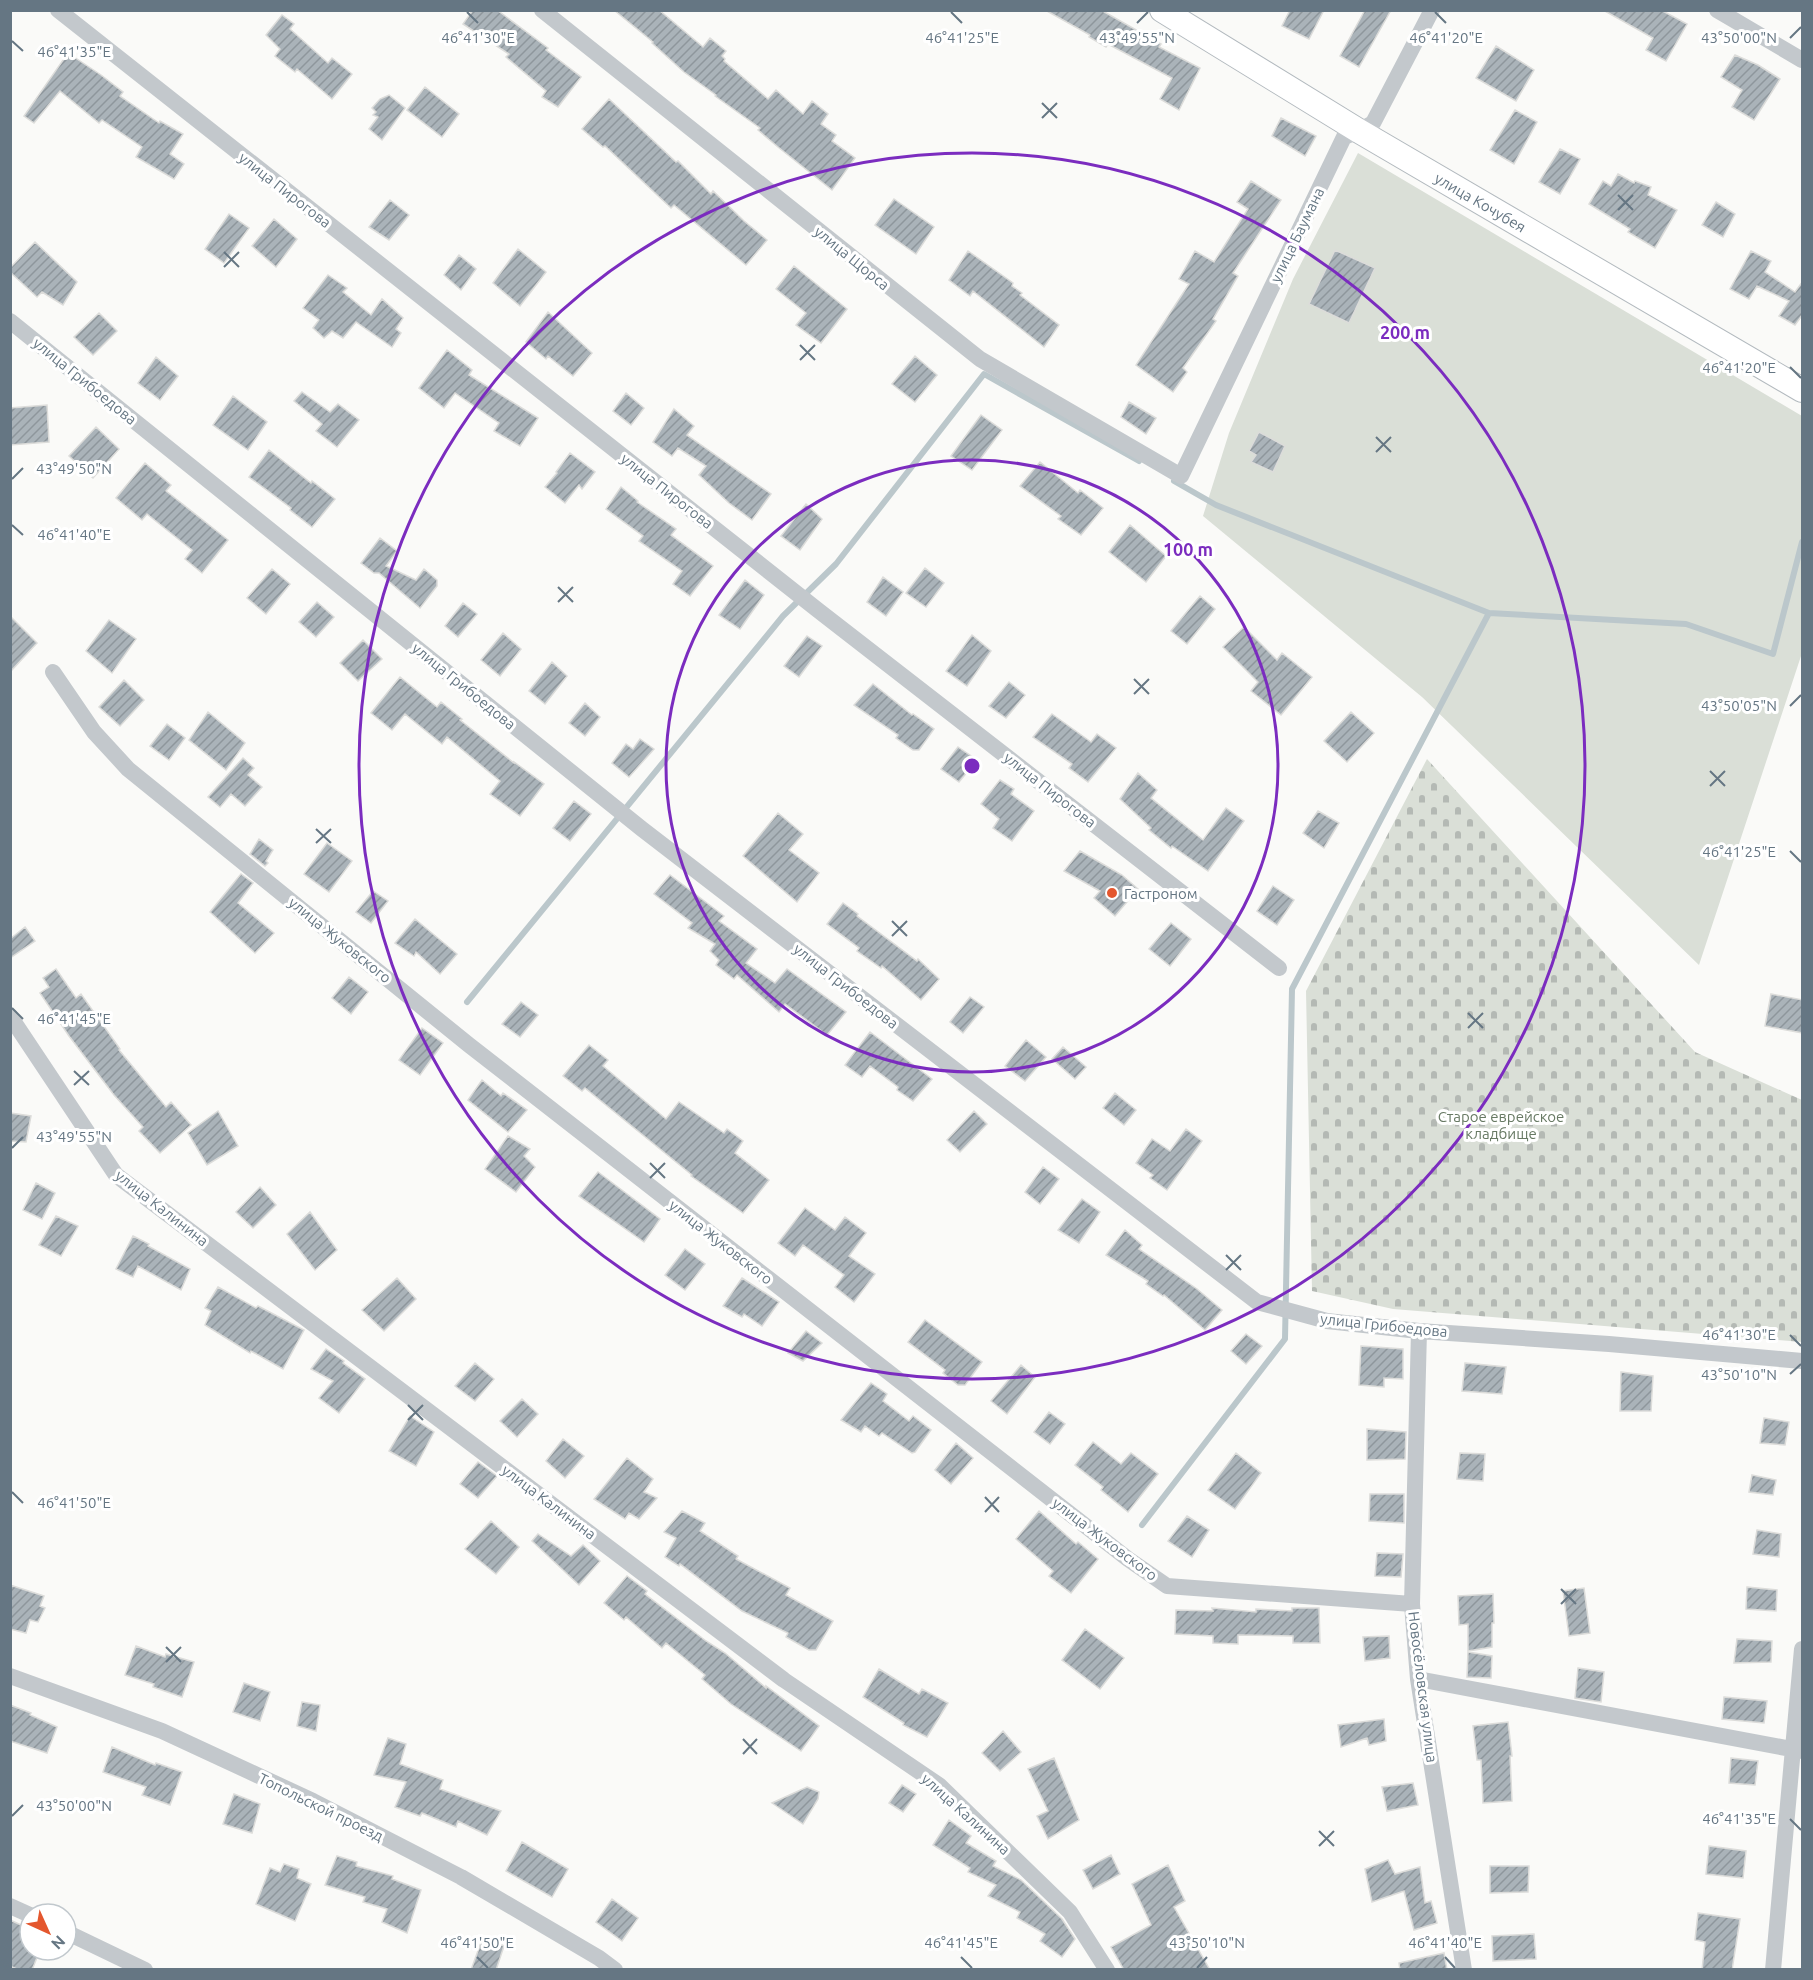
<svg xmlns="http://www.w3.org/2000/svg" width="1813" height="1980" font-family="Ubuntu,sans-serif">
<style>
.grass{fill:#dadfd7}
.cemetery{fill:url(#cemetery-stones)}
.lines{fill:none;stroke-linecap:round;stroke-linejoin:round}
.stream{stroke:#bbc7cb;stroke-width:6}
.building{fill:url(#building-hatch);stroke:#dcdcda;stroke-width:1.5}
.secondary-casing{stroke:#b3babf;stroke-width:26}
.minor{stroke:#c3c8cc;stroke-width:16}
.secondary{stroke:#fff;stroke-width:24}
.ticks{fill:none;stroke:#657683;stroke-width:2}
.ring{fill:none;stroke:#7b2cbf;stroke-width:3}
.poi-dot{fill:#e4572e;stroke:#fff;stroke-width:2}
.labels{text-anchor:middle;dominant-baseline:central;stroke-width:6;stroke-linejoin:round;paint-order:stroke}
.street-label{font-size:15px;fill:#657683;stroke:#fff}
.poi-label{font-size:15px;fill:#657683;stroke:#fff;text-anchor:start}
.park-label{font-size:15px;fill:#687a64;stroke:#fff}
.ticks-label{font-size:15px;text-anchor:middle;fill:#657683;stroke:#fff;stroke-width:6;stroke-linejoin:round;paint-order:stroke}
.centre{fill:#7b2cbf;stroke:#fff;stroke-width:3}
.ring-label{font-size:18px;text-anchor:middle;font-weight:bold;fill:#7b2cbf;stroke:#fff;stroke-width:6;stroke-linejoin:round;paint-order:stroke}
</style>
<defs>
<pattern id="cemetery-stones" width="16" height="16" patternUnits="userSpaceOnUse" patternTransform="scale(1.5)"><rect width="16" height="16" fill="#dadfd7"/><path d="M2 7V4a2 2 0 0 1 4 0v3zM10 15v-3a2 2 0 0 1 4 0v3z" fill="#b4b9b4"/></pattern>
<pattern id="building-hatch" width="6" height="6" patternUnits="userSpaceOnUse" patternTransform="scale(1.5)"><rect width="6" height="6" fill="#aab3b9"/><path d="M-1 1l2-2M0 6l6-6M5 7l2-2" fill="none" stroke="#8e969c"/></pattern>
</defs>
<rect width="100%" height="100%" fill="#fafaf8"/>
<path class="grass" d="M1358 153 1802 416V653L1699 965 1422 697 1203 516 1229 433 1293 279Z"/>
<path class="cemetery" d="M1427 759 1695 1052 1802 1100V1342L1393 1309 1312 1291 1306 991Z"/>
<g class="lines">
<path class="stream" d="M1174 481 1216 505 1489 613
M467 1002 783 616 836 564 984 374 1139 461
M1142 1525 1285 1339 1292 989 1489 613 1686 624 1773 654 1802 542"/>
</g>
<path class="building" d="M473 10H497L548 48 546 50 581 77 558 107 542 97 546 91 506 57 509 54 463 24Z
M614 10H659L703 47 710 38 726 51 722 56 725 59 724 61 768 99 776 90 803 114 812 101 828 114 821 124 836 135 832 141 855 158 832 190 778 147 758 130 760 128 715 96 716 95 684 72 652 43 653 42Z
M1045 10H1101L1161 44 1159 47 1200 68 1179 110 1160 99 1172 78 1108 44 1106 47 1089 37 1090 35Z
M1290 10H1324L1309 39 1282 26Z
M1365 10H1391L1359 67 1340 56Z
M1603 10H1661L1687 24 1666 61 1646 50 1653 38Z
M282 15 294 24 290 29 328 63 332 58 352 74 332 99 297 69 295 72 275 56 280 49 266 35Z
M1496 46 1534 70 1516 101 1476 78Z
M68 53 101 75 123 92 120 96 159 123 160 121 183 134 170 154 184 164 174 179 136 157 142 147 102 120 99 123 60 91 34 123 24 116Z
M1735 55 1758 65 1780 79 1754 120 1732 107 1742 90 1721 77Z
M425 87 459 114 442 137 407 110Z
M389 95 405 108 382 140 369 129 378 117 373 115 376 112 372 108 380 99Z
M609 99 676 162 678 161 711 194 713 191 744 221 767 240 746 265 674 205 671 208 605 146 603 147 582 129Z
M1515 110 1537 122 1514 164 1490 150Z
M1281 118 1316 136 1305 156 1272 136Z
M1560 149 1580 159 1560 194 1539 182Z
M1618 174 1634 183 1635 181 1651 187 1648 195 1677 210 1655 248 1628 232 1630 229 1589 204 1603 181 1611 186Z
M1251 181 1281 200 1233 273 1238 276 1213 319 1216 321 1183 368 1187 372 1173 392 1136 365 1189 284 1179 279 1195 251 1214 262 1248 209 1237 202Z
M894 199 934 227 916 254 875 225Z
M390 200 409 215 389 240 369 227Z
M1716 202 1735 214 1723 237 1702 225Z
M229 214 249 228 224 263 205 249Z
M274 219 297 239 276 267 252 246Z
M35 242 77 282 63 305 42 292 37 297 10 272V268Z
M518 249 546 272 520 306 493 283Z
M1335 250 1375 268 1349 323 1309 304Z
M968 251 1013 283 1012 286 1022 293 1020 295 1059 325 1044 347 973 291 970 296 949 280Z
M1751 251 1771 261 1765 272 1795 292 1803 281V314L1795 325 1779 316 1789 301 1757 286 1749 299 1730 289Z
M459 255 476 269 461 290 444 275Z
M794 266 847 309 821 343 796 325 806 313 776 289Z
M328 275 347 288 343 292 371 315 382 299 403 318 396 329 401 333 392 347 356 322 343 338 332 331 324 338 313 328 319 320 303 308Z
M548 312 592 353 573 376 548 356 546 359 526 342Z
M99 313 117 331 93 355 74 337Z
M447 350 472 370 469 375 538 418 520 446 494 431 499 423 455 393 444 408 419 388Z
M915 356 937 375 915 402 892 384Z
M156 357 178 376 160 400 138 383Z
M302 392 330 412 338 404 359 420 337 447 316 431 322 424 294 401Z
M626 393 644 408 631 425 613 411Z
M233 396 267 422 248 450 213 425Z
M1129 402 1156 418 1146 434 1121 417Z
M47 405 49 442 10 445V408Z
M674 409 694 426 687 435 771 494 752 520 729 503 699 475 706 466 678 448 672 456 653 442Z
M981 415 1002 430 972 470 951 456Z
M96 427 119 449 93 478 69 456Z
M1259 432 1285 446 1273 472 1251 462 1256 455 1249 451Z
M269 450 311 483 312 481 335 499 312 527 290 510 291 508 249 477Z
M570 453 595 472 582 489 579 485 565 503 545 487 557 473 556 472Z
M1040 462 1078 493 1080 490 1103 508 1081 535 1058 519 1061 516 1020 486Z
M145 463 171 485 166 491 228 540 202 573 185 559 192 550 147 514 142 520 116 498Z
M621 487 638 501 637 502 676 529 671 535 713 566 690 596 673 584 682 571 639 541 643 536 606 509Z
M806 504 822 519 800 550 781 536Z
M1130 525 1166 556 1146 582 1109 552Z
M380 538 397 551 386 566 416 580 424 569 437 580V586L420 608 379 573H374L361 563Z
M925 568 944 583 926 607 906 593Z
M272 569 290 584 266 614 247 598Z
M883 577 903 592 886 616 867 602Z
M745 580 764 595 740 629 719 615Z
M1200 596 1215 609 1187 644 1171 631Z
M317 602 334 617 316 637 299 622Z
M463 603 477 614 458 637 445 626Z
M10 616 37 643 10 672Z
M109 620 136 639 112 673 86 651Z
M1244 627 1277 660 1282 653 1312 677 1281 715 1251 691 1258 682 1223 647Z
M503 633 521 649 500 676 481 660Z
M972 635 991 651 967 686 946 671Z
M807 636 822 646 799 677 784 666Z
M363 640 382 659 358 681 340 663Z
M552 662 567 676 545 704 529 691Z
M400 677 437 707 441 702 462 719 460 720 514 763V762L544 784 520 816 490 794 500 781 447 737 442 744 405 714 392 730 371 713Z
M124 680 144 700 120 726 99 707Z
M1009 682 1025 695 1006 718 989 706Z
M873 684 912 715 913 714 934 729 919 750H913L896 738 898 735 854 705Z
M585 703 600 717 585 736 569 723Z
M208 712 245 743 226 770 189 740Z
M1351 712 1374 733 1347 762 1324 741Z
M1052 714 1091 742 1097 734 1116 748 1088 782 1069 768 1072 764 1033 737Z
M167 724 185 738 169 760 150 746Z
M640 739 654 749 629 777 612 763 626 744 633 749Z
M958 747 977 760 959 782 941 769Z
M243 758 254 768 248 775 262 787 245 806 231 794 220 807 208 797Z
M1138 773 1157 790 1151 798 1203 840 1226 808 1244 821 1208 871 1172 846 1171 848 1149 830 1151 828 1120 799Z
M1000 780 1014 789 1011 794 1034 811 1012 841 993 828 999 819 981 804Z
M574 801 591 814 570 841 553 828Z
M1318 811 1339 823 1324 848 1303 833Z
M778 813 803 834 789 850 819 873 797 902 743 856Z
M259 839 273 850 266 861 268 863 265 866 250 854Z
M327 843 352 861 329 892 304 874Z
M1080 851 1122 875 1138 889 1115 916 1094 898 1100 891 1064 871Z
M241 874 253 883 238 903 274 933 255 953 210 912Z
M670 875 724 916 719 921 757 949 746 963 775 983 787 969 846 1012 827 1035 785 1004 779 1012 737 975 734 979 716 965 719 960 710 951 715 944 688 928 692 923 654 894Z
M1273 886 1294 900 1277 925 1257 911Z
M373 891 388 901 371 923 356 912Z
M843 903 858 914 857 916 917 961 918 959 939 979 921 1000 882 966 881 968 857 951 859 948 827 924Z
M415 919 457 954 440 974 416 952 414 956 395 943Z
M1171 923 1191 939 1170 966 1149 949Z
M25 927 35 941 10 958V939Z
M56 969 76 998 81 994 120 1049 119 1050 166 1107 171 1102 191 1125 160 1153 139 1131 143 1127 114 1095 69 1036 40 993 49 987 43 978Z
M349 977 368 992 351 1014 332 998Z
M1771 994 1803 1000V1033L1765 1026Z
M970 997 984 1007 963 1033 950 1022Z
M521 1002 538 1015 520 1037 502 1024Z
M422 1028 443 1043 420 1075 399 1060Z
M870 1032 932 1079 913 1101 897 1090 898 1087 870 1066 862 1077 845 1065Z
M1026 1040 1046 1057 1025 1081 1005 1066Z
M589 1045 608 1060 603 1066 666 1119 679 1102 724 1133 727 1129 743 1141 735 1153 769 1180 743 1213 691 1176 692 1175 585 1088 582 1091 563 1076Z
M1063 1047 1086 1067 1075 1079 1052 1059Z
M482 1080 501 1096 503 1093 527 1110 508 1132 468 1100Z
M1115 1093 1136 1110 1124 1125 1103 1108Z
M218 1111 238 1146 207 1165 188 1133Z
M974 1111 987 1124 960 1152 947 1140Z
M10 1113 31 1116 26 1142 10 1141Z
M1186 1129 1202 1141 1167 1190 1150 1178 1153 1175 1136 1163 1152 1139 1170 1151Z
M508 1136 530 1149 524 1156 535 1167 516 1192 485 1169Z
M1043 1167 1059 1179 1040 1204 1025 1192Z
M598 1172 660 1219 644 1242 579 1196Z
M36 1183 55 1193 42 1219 23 1210Z
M260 1187 276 1205 253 1228 236 1212Z
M1082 1199 1100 1212 1079 1243 1058 1230Z
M805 1208 835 1230 845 1217 866 1233 849 1256 875 1274 854 1302 835 1287 844 1275 803 1245 795 1256 778 1243Z
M310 1212 337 1250 315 1270 287 1234Z
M56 1216 78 1226 61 1256 39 1245Z
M1125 1230 1142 1245 1139 1249 1197 1289 1222 1310 1205 1330 1164 1295 1163 1296 1146 1284 1148 1281 1106 1255Z
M133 1236 149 1244 148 1246 190 1269 181 1290 138 1266 133 1277 116 1269Z
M685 1249 705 1264 685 1290 665 1275Z
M397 1278 416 1299 384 1331 362 1310Z
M742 1278 779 1302 762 1326 744 1314 742 1317 723 1306Z
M218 1287 256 1308 258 1306 304 1330 283 1369 251 1351 250 1353 205 1325 211 1311 205 1308Z
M925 1320 982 1362 965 1385H958L943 1373 945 1370 908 1342Z
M806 1331 822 1343 803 1361 788 1353Z
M1246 1334 1262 1346 1246 1364 1231 1351Z
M1361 1346 1403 1349V1379L1384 1378V1387L1359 1385Z
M326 1349 344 1361 343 1363 365 1379 339 1413 319 1398 333 1381 311 1369Z
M475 1363 494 1379 475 1401 455 1386Z
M1465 1363 1506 1367 1502 1394 1462 1391Z
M1021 1365 1035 1377 1007 1414 991 1401Z
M1621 1372 1653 1376 1651 1411H1620Z
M871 1383 887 1394 883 1401 909 1421 913 1416 931 1430 915 1452 912 1453 882 1433 879 1436 865 1426 861 1432 841 1420Z
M522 1399 538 1414 517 1437 500 1421Z
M1049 1412 1065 1424 1050 1444 1034 1432Z
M410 1416 434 1432 416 1466 389 1451Z
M1764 1418 1789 1422 1785 1445 1760 1443Z
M1367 1429 1406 1432 1405 1459 1367 1460Z
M563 1439 584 1456 565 1478 546 1461Z
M1093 1442 1121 1464 1131 1453 1158 1474 1128 1512 1101 1490 1103 1487 1075 1465Z
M956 1443 973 1458 951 1484 935 1470Z
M1236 1453 1261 1473 1235 1509 1208 1490Z
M1460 1453 1485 1454 1483 1481 1457 1479Z
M627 1458 653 1479 644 1492 657 1498 639 1519 629 1513 625 1519 594 1499Z
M478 1462 497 1476 478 1498 460 1484Z
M1752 1475 1776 1480 1773 1495 1749 1492Z
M1370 1494H1404V1523L1369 1521Z
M682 1511 705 1523 700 1531 738 1556 736 1559 790 1588 786 1595 833 1621 816 1650H809L786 1637 788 1633 742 1611 680 1564 679 1566 665 1557 676 1538 664 1532Z
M1039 1511 1076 1544 1078 1542 1098 1559 1071 1593 1049 1576 1053 1571 1016 1539Z
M1187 1516 1209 1530 1192 1557 1168 1541Z
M491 1521 519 1547 496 1574 465 1549Z
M1757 1530 1781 1534 1779 1557 1753 1554Z
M538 1534 571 1556 583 1545 600 1561 579 1585 532 1541Z
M1377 1553 1403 1554 1401 1577 1375 1576Z
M627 1576 647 1591 645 1594 706 1641 725 1653 766 1688V1686L819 1726 801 1751 731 1704 702 1679 705 1675 666 1643 662 1648 626 1617 624 1620 604 1603Z
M10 1585 44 1596 40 1606 45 1608 38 1622 30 1620 26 1633 10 1629Z
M1747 1587 1777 1590 1776 1611 1746 1609Z
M1584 1588 1590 1633 1569 1636 1563 1591Z
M1493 1594 1494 1623H1492V1647L1468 1651V1624L1459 1625 1458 1596Z
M1212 1608 1256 1612V1609L1292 1611V1608H1319L1320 1643H1293V1636L1238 1635V1644L1213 1643V1636L1175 1634 1176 1610 1213 1611Z
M1085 1629 1124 1658 1100 1689 1062 1660Z
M1389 1636 1390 1658 1365 1661 1363 1637Z
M1737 1639 1772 1641 1771 1662 1734 1663Z
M136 1646 165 1657 166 1654 194 1662 182 1697 153 1687 154 1684 125 1675Z
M1468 1652 1492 1656 1491 1678 1467 1677Z
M1578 1668 1604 1672 1601 1702 1575 1698Z
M879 1669 919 1694 922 1689 948 1703 927 1737 903 1725 904 1723 863 1697Z
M244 1683 270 1692 260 1721 233 1712Z
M1724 1697 1767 1701 1764 1723 1722 1719Z
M302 1702 320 1705 316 1731 297 1726Z
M10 1705 31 1713 30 1715 57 1727 47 1753 10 1741Z
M1384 1719 1386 1741 1369 1745 1367 1738 1341 1747 1338 1725Z
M1508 1722 1512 1756H1510L1512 1801 1483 1803 1481 1760H1477L1473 1726Z
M1003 1731 1021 1752 1000 1771 982 1753Z
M388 1738 406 1744 400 1764 443 1780 440 1789 501 1811 487 1835 458 1821 456 1827 422 1813 420 1816 395 1807 406 1782 374 1775Z
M112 1747 155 1765 156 1763 182 1772 170 1805 142 1795 146 1787 103 1772Z
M1054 1758 1079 1820 1048 1839 1037 1816 1048 1811 1028 1769Z
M1731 1758 1758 1761 1755 1785 1729 1783Z
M1413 1783 1418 1805 1387 1811 1382 1787Z
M902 1785 916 1794 903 1812 889 1803Z
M807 1787 819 1792 818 1799 803 1824 772 1803Z
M234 1794 260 1804 252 1833 223 1824Z
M949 1820 971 1836 966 1843 996 1861 993 1866 1021 1880 1062 1919 1075 1939 1062 1957 1040 1941 1045 1934 1017 1918 1020 1912 988 1896 996 1885 968 1872 970 1868 933 1845Z
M522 1842 568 1869 552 1897 506 1871Z
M1709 1846 1746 1851 1743 1878 1706 1874Z
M1111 1855 1120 1874 1093 1889 1083 1870Z
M337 1856 357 1862 356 1866 393 1876 392 1879 421 1890 407 1933 382 1922 387 1909 363 1902 365 1897 325 1885Z
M1388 1860 1395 1874 1420 1867 1425 1903 1431 1901 1437 1923 1414 1930 1404 1891 1372 1902 1365 1869Z
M284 1864 299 1869 297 1878 311 1884 295 1921 256 1904 270 1868 280 1872Z
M1168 1865 1185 1901 1174 1907 1210 1970H1124L1111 1947 1151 1925 1132 1884Z
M1490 1866H1529L1528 1892 1490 1893Z
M612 1899 638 1918 622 1941 596 1922Z
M1698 1913 1740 1919 1732 1970H1702L1705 1942 1695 1940Z
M10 1920 30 1929V1950H40L32 1970H19L10 1966Z
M1534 1934 1536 1959 1493 1961 1492 1936Z
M483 1937 504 1946 496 1970H471Z
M1444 1953 1447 1970H1400L1399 1963Z"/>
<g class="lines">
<defs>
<g id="secondary">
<path id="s1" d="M1162 10 1359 131 1802 390"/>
</g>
</defs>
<use href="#secondary" class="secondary-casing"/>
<path class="minor" d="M58 10 819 611 1279 968
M542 10 980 359 1181 476 1344 137 1359 131 1373 123 1432 10
M1717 10 1802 60
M10 321 642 829 1257 1302 1327 1321 1419 1331 1609 1344 1802 1361
M53 672 94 732 128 769 469 1045 1128 1559 1167 1586 1412 1604
M10 1016 116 1175 784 1680 939 1785 1070 1912 1107 1970
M1419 1331 1412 1604 1418 1679 1464 1970
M10 1676 162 1731 313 1801 461 1877 599 1958 615 1970
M1418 1679 1802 1751
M10 1906 30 1915
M66 1932 145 1970
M1773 1970 1802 1649"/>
<use href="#secondary" class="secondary"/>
</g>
<path class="ticks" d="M467 12 478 23M951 12 962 23M1435 12 1446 23M1137 23 1148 12M1790 38 1801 27M12 41 23 51M1042 103 1057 118M1042 118 1057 103M1618 195 1633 210M1618 210 1633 195M224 252 239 267M224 267 239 252M800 345 815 360M800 360 815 345M1790 367 1801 378M1376 437 1391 452M1376 452 1391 437M12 479 23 468M12 525 23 535M558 587 573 602M558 602 573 587M1134 679 1149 694M1134 694 1149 679M1790 706 1801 695M1710 771 1725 786M1710 786 1725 771M316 829 331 843M316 843 331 829M1790 851 1801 862M892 921 907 936M892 936 907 921M12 1008 23 1019M1468 1013 1483 1028M1468 1028 1483 1013M74 1071 89 1085M74 1085 89 1071M12 1148 23 1137M650 1163 665 1178M650 1178 665 1163M1226 1255 1241 1270M1226 1270 1241 1255M1790 1335 1801 1346M1790 1374 1801 1364M408 1405 423 1420M408 1420 423 1405M12 1492 23 1503M985 1497 999 1512M985 1512 999 1497M1561 1589 1576 1604M1561 1604 1576 1589M166 1647 181 1662M166 1662 181 1647M743 1739 757 1754M743 1754 757 1739M12 1816 23 1805M1790 1819 1801 1830M1319 1831 1334 1846M1319 1846 1334 1831M477 1957 488 1968M961 1957 972 1968M1445 1957 1455 1968M1197 1968 1207 1957"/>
<g class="ring">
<circle cx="972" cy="766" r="306"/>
<circle cx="972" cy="766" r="613"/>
</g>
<circle class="poi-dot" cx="1112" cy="893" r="6"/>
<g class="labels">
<g class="street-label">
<text transform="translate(285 190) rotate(38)">улица Пирогова</text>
<text stroke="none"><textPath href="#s1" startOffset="372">улица Кочубея</textPath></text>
<text transform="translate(1297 235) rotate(-64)">улица Баумана</text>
<text transform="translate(852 258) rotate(39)">улица Щорса</text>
<text transform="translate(85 381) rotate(39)">улица Грибоедова</text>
<text transform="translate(667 491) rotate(38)">улица Пирогова</text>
<text transform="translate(464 686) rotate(39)">улица Грибоедова</text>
<text transform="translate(1050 790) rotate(38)">улица Пирогова</text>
<text transform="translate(340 940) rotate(39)">улица Жуковского</text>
<text transform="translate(846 986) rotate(38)">улица Грибоедова</text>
<text transform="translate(162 1208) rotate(38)">улица Калинина</text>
<text transform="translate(721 1242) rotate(38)">улица Жуковского</text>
<text transform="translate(1384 1325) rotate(6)">улица Грибоедова</text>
<text transform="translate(549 1502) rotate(37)">улица Калинина</text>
<text transform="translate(1105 1539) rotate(37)">улица Жуковского</text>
<text transform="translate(1423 1687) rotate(83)">Новосёловская улица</text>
<text transform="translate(321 1807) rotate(26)">Топольской проезд</text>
<text transform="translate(966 1814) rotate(42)">улица Калинина</text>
</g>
<g class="poi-label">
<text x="1124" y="893">Гастроном</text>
</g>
<g class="park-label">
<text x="1501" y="1116">Старое еврейское<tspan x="1501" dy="17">кладбище</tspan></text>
</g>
</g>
<g class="ticks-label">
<text x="1739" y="43">43°50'00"N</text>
<text x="478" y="43">46°41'30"E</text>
<text x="962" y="43">46°41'25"E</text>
<text x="1137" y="43">43°49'55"N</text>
<text x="1446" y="43">46°41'20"E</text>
<text x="74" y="57">46°41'35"E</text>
<text x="1739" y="373">46°41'20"E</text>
<text x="74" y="474">43°49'50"N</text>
<text x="74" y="540">46°41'40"E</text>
<text x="1739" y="711">43°50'05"N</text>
<text x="1739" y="857">46°41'25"E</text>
<text x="74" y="1024">46°41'45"E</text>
<text x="74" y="1142">43°49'55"N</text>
<text x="1739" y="1340">46°41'30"E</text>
<text x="1739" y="1380">43°50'10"N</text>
<text x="74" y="1508">46°41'50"E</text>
<text x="74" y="1811">43°50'00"N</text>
<text x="1739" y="1824">46°41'35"E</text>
<text x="477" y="1948">46°41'50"E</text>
<text x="961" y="1948">46°41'45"E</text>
<text x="1207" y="1948">43°50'10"N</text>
<text x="1445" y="1948">46°41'40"E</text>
</g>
<circle cx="972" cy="766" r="9" class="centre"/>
<g class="ring-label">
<text x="1405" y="339">200 m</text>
<text x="1188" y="556">100 m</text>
</g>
<rect width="1813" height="1980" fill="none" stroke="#657683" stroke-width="24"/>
<g transform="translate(48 1932) rotate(135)"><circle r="28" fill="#ffffff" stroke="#c1c8cd" stroke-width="1.5"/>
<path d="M0-4.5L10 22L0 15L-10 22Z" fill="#e4572e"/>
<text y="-9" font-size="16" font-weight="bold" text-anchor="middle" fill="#657683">N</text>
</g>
</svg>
